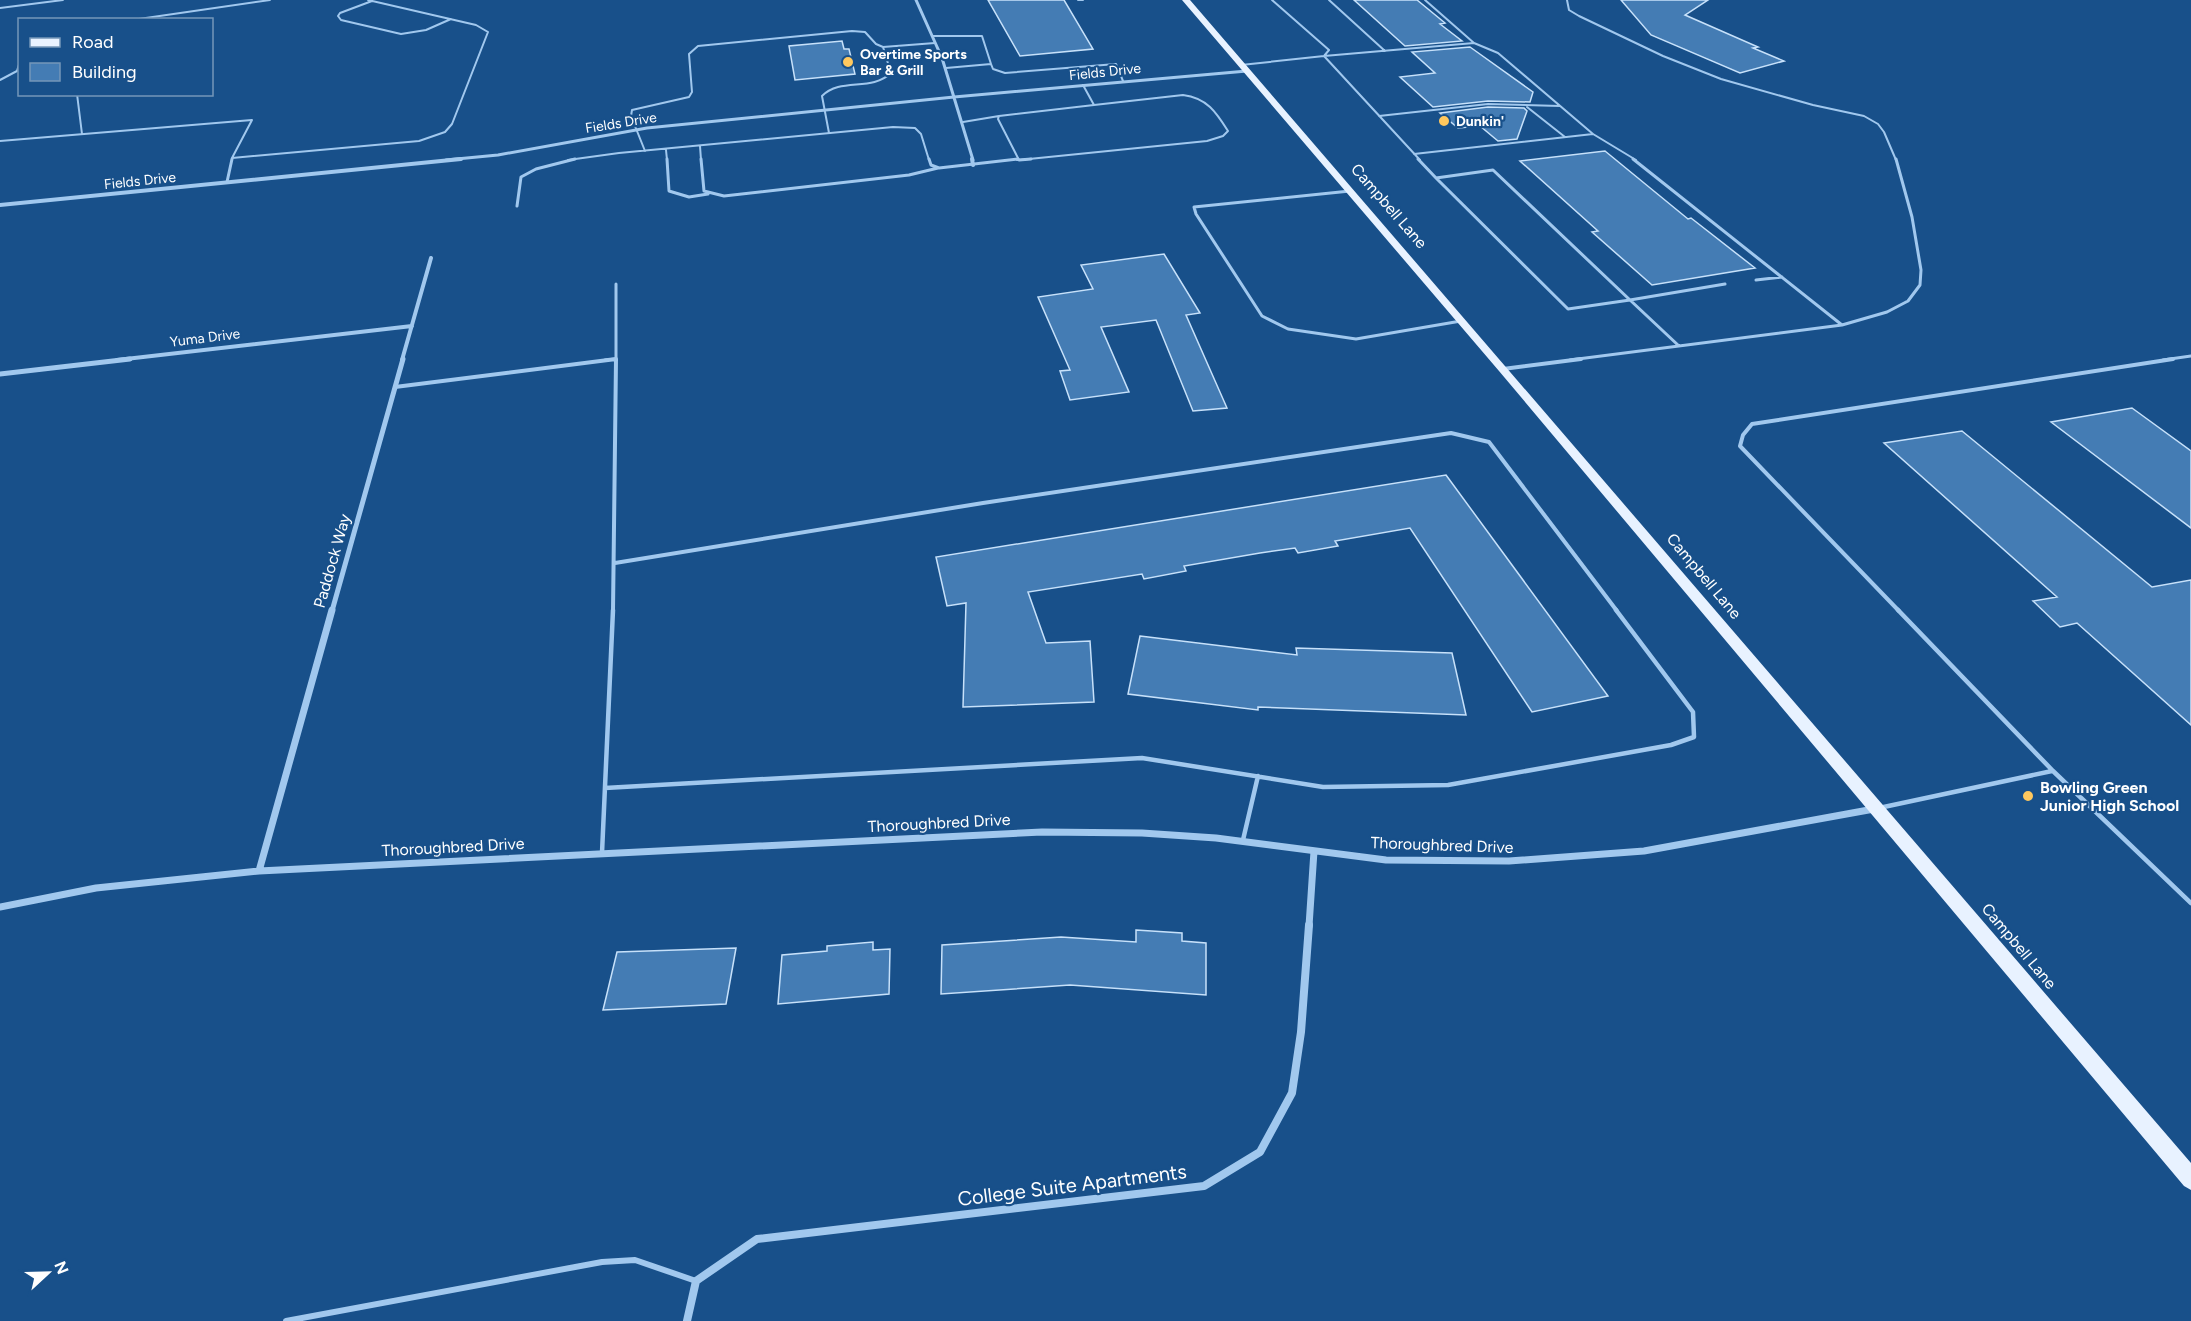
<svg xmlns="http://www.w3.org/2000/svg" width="2191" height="1321" font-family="Figtree,sans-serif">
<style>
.building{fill:#447cb4;stroke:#c7e1fa;stroke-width:1.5}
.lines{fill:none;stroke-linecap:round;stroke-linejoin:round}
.service-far4{stroke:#a1c8ee;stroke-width:2}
.service-far3{stroke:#a1c8ee;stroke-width:3}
.service-far2{stroke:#a1c8ee;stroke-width:4}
.service-far1{stroke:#a1c8ee;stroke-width:4.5}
.service{stroke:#a1c8ee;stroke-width:6}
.minor-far4{stroke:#a1c8ee;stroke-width:3}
.minor-far3{stroke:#a1c8ee;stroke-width:4}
.minor-far2{stroke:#a1c8ee;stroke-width:5}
.minor-far1{stroke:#a1c8ee;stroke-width:7}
.minor{stroke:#a1c8ee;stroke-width:8}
.primary{fill:#e8f2ff;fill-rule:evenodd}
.poi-dot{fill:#ffc85e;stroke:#18508a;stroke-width:2}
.labels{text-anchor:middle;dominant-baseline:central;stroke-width:4.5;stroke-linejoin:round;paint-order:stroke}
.far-poi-label{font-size:14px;font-weight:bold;fill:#fff;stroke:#18508a;text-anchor:start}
.far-street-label{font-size:14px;fill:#fff;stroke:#18508a}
.street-label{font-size:16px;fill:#fff;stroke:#18508a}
.poi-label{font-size:16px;font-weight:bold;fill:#fff;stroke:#18508a;text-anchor:start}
.near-street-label{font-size:20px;fill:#fff;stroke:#18508a}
</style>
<rect width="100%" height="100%" fill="#18508a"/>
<path class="building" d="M988 0H1064L1093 49 1020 56Z
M1354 0H1417L1445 23 1440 24 1462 41 1405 46Z
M1621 0H1708L1685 15 1758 47 1753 48 1784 61 1740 73 1651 35Z
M842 41 844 49H849L855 74 795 80 789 46Z
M1470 47 1533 92 1530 102 1488 101 1433 107 1400 77 1435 73 1412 52Z
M1488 107 1524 108 1527 111 1517 139 1498 141 1480 126 1458 128 1440 113Z
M1605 151 1688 219 1691 218 1755 268 1652 285 1592 232 1598 231 1520 161Z
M1164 254 1200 313 1186 315 1227 408 1193 411 1156 320 1101 327 1129 392 1070 400 1060 371 1070 370 1038 297 1093 289 1081 265Z
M2132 408 2191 451V528L2051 422Z
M1962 431 2152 587 2191 580V725L2077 623 2060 627 2033 601 2057 597 1884 443Z
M1446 475 1608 696 1532 712 1410 528 1335 541 1338 546 1298 553 1295 548 1260 553 1184 566 1186 571 1144 579 1142 574 1028 592 1046 643 1090 641 1094 702 963 707 966 603 947 606 936 557Z
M1140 636 1297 655 1296 648 1452 653 1466 715 1258 707V710L1128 694Z
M1136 930 1182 933V941L1206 943V995L1070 985 941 994 942 945 1061 937 1136 942Z
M873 942V950L890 949 889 994 778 1004 782 955 827 951V946Z
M736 948 726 1004 603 1010 617 952Z"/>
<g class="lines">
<path class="service-far4" d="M1078 0H1083
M1272 0 1329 50 1324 56
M1329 0 1385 51
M1567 0 1569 10 1579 16 1663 56 1721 79 1813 105 1864 116 1878 124 1884 132 1896 160
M372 1 340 13 338 16 341 20 401 34 426 30 451 19
M0 8 63 0
M132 20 270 0
M932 36H982L991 64
M1324 56 1474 43 1425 0
M1241 65 1324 56 1420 160
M946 68 991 64 993 69 1005 73 1116 64 1123 81
M0 80 17 71 20 61
M77 94 82 134
M1527 107 1565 137
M1379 116 1488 104 1560 106
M963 122 999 116
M829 133 822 96C841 77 871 92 891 73L883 47
M1593 134 1636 160
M0 141 252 120 232 158 419 141 445 132 452 124 488 32 476 25 368 0
M700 146 701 160
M666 150 667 160
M645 151 631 116 632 110 689 97 692 92 689 54 698 46 852 31 865 32 876 44 883 47 935 43
M1414 154 1593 134 1498 53 1474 43
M232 160V158
M568 160 619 153 893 127 915 128 921 134 929 160
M1017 160H1019L998 119 999 116 1094 105 1083 85
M1019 160 1207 141 1223 136 1228 131C1216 112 1207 98 1183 95L1094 105"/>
<path class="service-far3" d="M667 159 669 191 689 197 708 194
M701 159 704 191 724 196 909 175 938 168
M929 159 931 165 939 168 1018 159
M1418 159 1436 178
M1633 159 1842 325
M1019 160 1031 159
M1493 170 1630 300 1568 309 1436 178Z
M227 182 232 159
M1350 191 1194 207 1196 214 1262 316 1288 329 1356 339 1461 321
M517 206 521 177 536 169 575 159
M1756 280 1782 277
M1630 300 1679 346
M1630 300 1725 284
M605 360 616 359
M616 360V284
M1570 360 1842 325 1887 312 1908 301 1920 285 1921 270 1912 217 1896 159
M2163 360 2191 356"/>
<path class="service-far2" d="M1503 369 1581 359
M395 387 616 359
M615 563 983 503 1451 433 1489 442 1617 611
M613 611 616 359
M1899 611 1740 446 1743 435 1752 424 2173 359"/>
<path class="service-far1" d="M1898 610 2053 771 2191 903
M605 788 1142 758 1323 787 1448 785 1671 745 1694 737 1693 712 1616 610
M1879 808 2052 771
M1243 840 1258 776
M602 853 613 610"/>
<path class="service" d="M286 1321 602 1262 635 1260 696 1281"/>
<path class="minor-far4" d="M916 0 942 58 973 160
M446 160 498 155 647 128 954 97 1247 71"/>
<path class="minor-far3" d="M972 159 973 165
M0 205 461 159
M117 360 412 326
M402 360 431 258"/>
<path class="minor-far2" d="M0 374 130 359
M332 611 403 359"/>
<path class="minor-far1" d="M259 871 332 610
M0 907 96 888 259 871 1042 832 1142 833 1216 838 1386 860 1509 861 1644 851 1874 809
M1309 926 1314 851"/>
<path class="minor" d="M687 1321 696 1281 757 1239 1204 1186 1260 1152 1292 1093 1301 1032 1309 925"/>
<path class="primary" d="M1182 0H1190L2191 1163V1190L2184 1186 1499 371Z"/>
</g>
<g class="poi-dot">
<circle cx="848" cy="62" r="6"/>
<circle cx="1444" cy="121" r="6"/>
<circle cx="2028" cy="796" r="6"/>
</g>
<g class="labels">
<g class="far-poi-label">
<text x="860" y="54">Overtime Sports<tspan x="860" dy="16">Bar &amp; Grill</tspan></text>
<text x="1456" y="121">Dunkin'</text>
</g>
<g class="far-street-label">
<text transform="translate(1105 72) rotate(-6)">Fields Drive</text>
<text transform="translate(621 123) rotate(-9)">Fields Drive</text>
<text transform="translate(140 181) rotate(-6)">Fields Drive</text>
<text transform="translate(205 338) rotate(-7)">Yuma Drive</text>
</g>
<g class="street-label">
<text transform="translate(1389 206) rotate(49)">Campbell Lane</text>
<text transform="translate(332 561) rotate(-74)">Paddock Way</text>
<text transform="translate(1704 576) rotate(50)">Campbell Lane</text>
<text transform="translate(939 823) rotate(-3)">Thoroughbred Drive</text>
<text transform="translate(1442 845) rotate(2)">Thoroughbred Drive</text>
<text transform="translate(453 847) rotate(-3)">Thoroughbred Drive</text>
<text transform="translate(2019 946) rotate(50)">Campbell Lane</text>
</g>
<g class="poi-label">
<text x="2040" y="787">Bowling Green<tspan x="2040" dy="18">Junior High School</tspan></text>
</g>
<g class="near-street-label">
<text transform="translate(1072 1185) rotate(-7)">College Suite Apartments</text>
</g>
</g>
<rect x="18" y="18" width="195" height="78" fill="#18508a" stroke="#7496b9" stroke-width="1.5"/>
<rect x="30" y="38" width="30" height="9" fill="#e8f2ff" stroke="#7496b9" stroke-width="1.5"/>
<text x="72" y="48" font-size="18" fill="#ffffff">Road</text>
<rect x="30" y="63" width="30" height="18" fill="#447cb4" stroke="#7496b9" stroke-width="1.5"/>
<text x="72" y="78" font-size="18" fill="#ffffff">Building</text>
<g transform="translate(48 1273) rotate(68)" stroke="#18508a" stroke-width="4.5" paint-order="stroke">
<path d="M0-4.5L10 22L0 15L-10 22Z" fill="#ffffff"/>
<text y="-9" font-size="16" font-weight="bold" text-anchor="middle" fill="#ffffff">N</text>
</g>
</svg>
